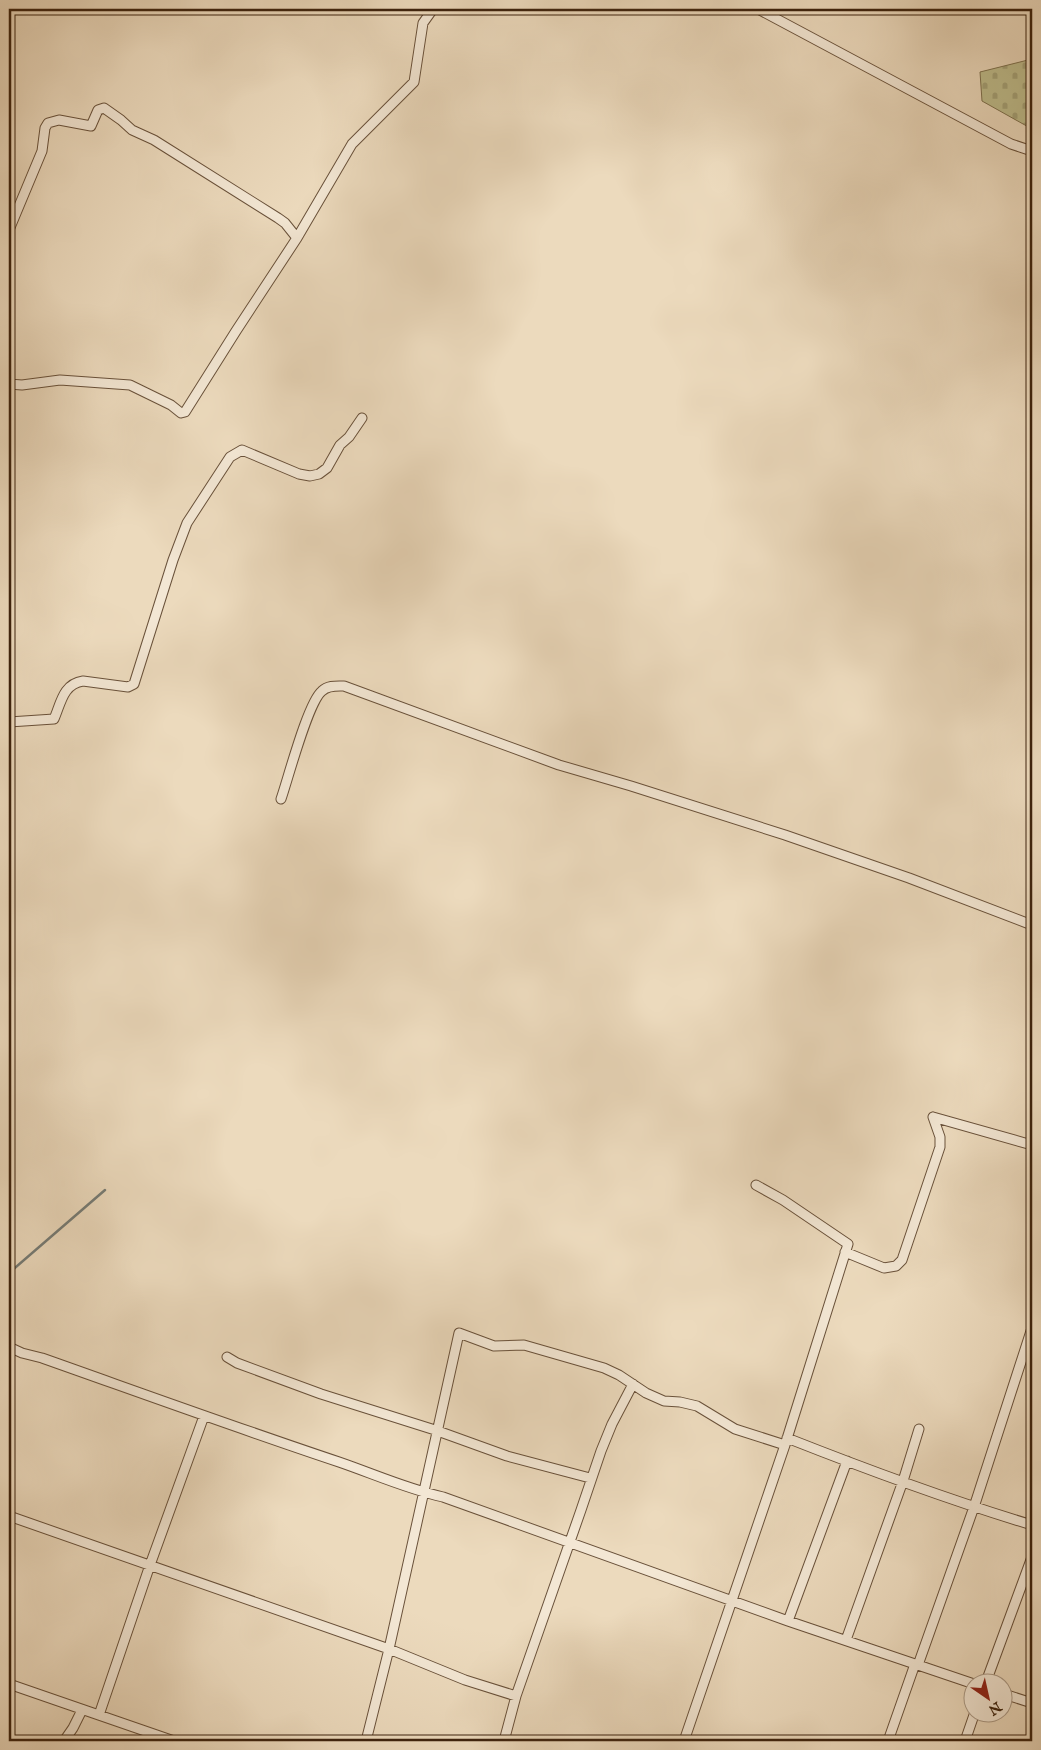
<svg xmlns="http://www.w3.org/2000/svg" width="1041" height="1750" font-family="'IM FELL English',serif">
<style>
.cemetery{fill:url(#cemetery-stones);stroke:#7e704e}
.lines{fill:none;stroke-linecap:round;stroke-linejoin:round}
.stream{stroke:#767c76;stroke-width:2.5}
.minor-casing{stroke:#69513a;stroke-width:11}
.minor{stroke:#f3e7d4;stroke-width:9}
</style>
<defs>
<pattern id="cemetery-stones" width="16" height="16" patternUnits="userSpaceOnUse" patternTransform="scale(1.25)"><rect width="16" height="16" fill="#bebd8d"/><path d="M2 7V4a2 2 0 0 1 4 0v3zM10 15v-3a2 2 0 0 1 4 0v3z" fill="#a4a278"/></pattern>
</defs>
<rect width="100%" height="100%" fill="#ecdabd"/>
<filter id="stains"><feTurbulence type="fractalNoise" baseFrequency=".004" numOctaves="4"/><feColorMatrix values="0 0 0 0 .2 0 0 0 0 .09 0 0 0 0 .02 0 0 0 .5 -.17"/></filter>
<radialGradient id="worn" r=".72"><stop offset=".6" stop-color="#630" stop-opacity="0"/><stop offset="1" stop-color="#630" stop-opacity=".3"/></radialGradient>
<path class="cemetery" d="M1032 59V129L982 101 980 72Z"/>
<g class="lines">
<path class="stream" d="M9 1273 105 1190"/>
<defs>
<path id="minor" d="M758 9 1011 144 1032 151
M9 230 42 151 45 128 48 123 59 120 91 126 98 110 104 108 121 120 132 130 154 140 278 218 285 223 297 238
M9 384 22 385 60 380 130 385 171 405 181 413 185 412 236 331 297 238 352 144 414 82 423 23 433 9
M9 722 54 719C61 703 63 684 83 681L128 687 134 684 173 560 187 523 230 457 242 450 299 474 310 476 319 474 327 468 340 445 349 437 362 418
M281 799C288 779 308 702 322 691 328 685 337 686 344 686L559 765 631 786 785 835 909 878 1032 925
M933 1117 1032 1145
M845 1252 884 1268 896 1266 902 1260 940 1147V1137L933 1117
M9 1347 22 1353 42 1358C141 1393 240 1429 339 1462 374 1474 407 1489 443 1497L788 1621 974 1684
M227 1357 237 1363 321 1394 435 1430 507 1456 590 1478
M787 1438C868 1470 949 1500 1032 1525
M9 1516 389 1649 465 1680 516 1696
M788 1621 847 1461
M846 1640 903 1481 919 1429
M918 1665 974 1507 1032 1328
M986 1682 1032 1557
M9 1684 174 1741
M1004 1694 1032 1703
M99 1715 150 1565 204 1416
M64 1741 73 1728 82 1710
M366 1741 389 1649 459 1333 494 1346 524 1345 604 1368 619 1375 646 1393 664 1401 680 1402 697 1406 735 1429 785 1445
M504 1741 516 1696 581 1510 601 1451 612 1424 633 1384
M684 1741 785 1445 848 1244 783 1200 756 1185
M888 1741 915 1664
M965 1741 975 1712"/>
</defs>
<use href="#minor" class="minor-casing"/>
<use href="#minor" class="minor"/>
</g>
<rect width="1041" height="1750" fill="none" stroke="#ecdabd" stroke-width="30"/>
<rect x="10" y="10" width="1021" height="1730" fill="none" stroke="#3d230e" stroke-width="2.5"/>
<rect x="15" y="15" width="1011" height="1720" fill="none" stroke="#3d230e"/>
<g transform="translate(988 1698) rotate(146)"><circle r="24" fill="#f3e7d4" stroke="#aa9985"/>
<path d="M0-4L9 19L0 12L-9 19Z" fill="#8f2418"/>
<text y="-8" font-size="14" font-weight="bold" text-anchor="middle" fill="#3d230e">N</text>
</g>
<rect width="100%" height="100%" filter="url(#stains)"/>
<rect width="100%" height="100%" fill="url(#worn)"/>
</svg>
